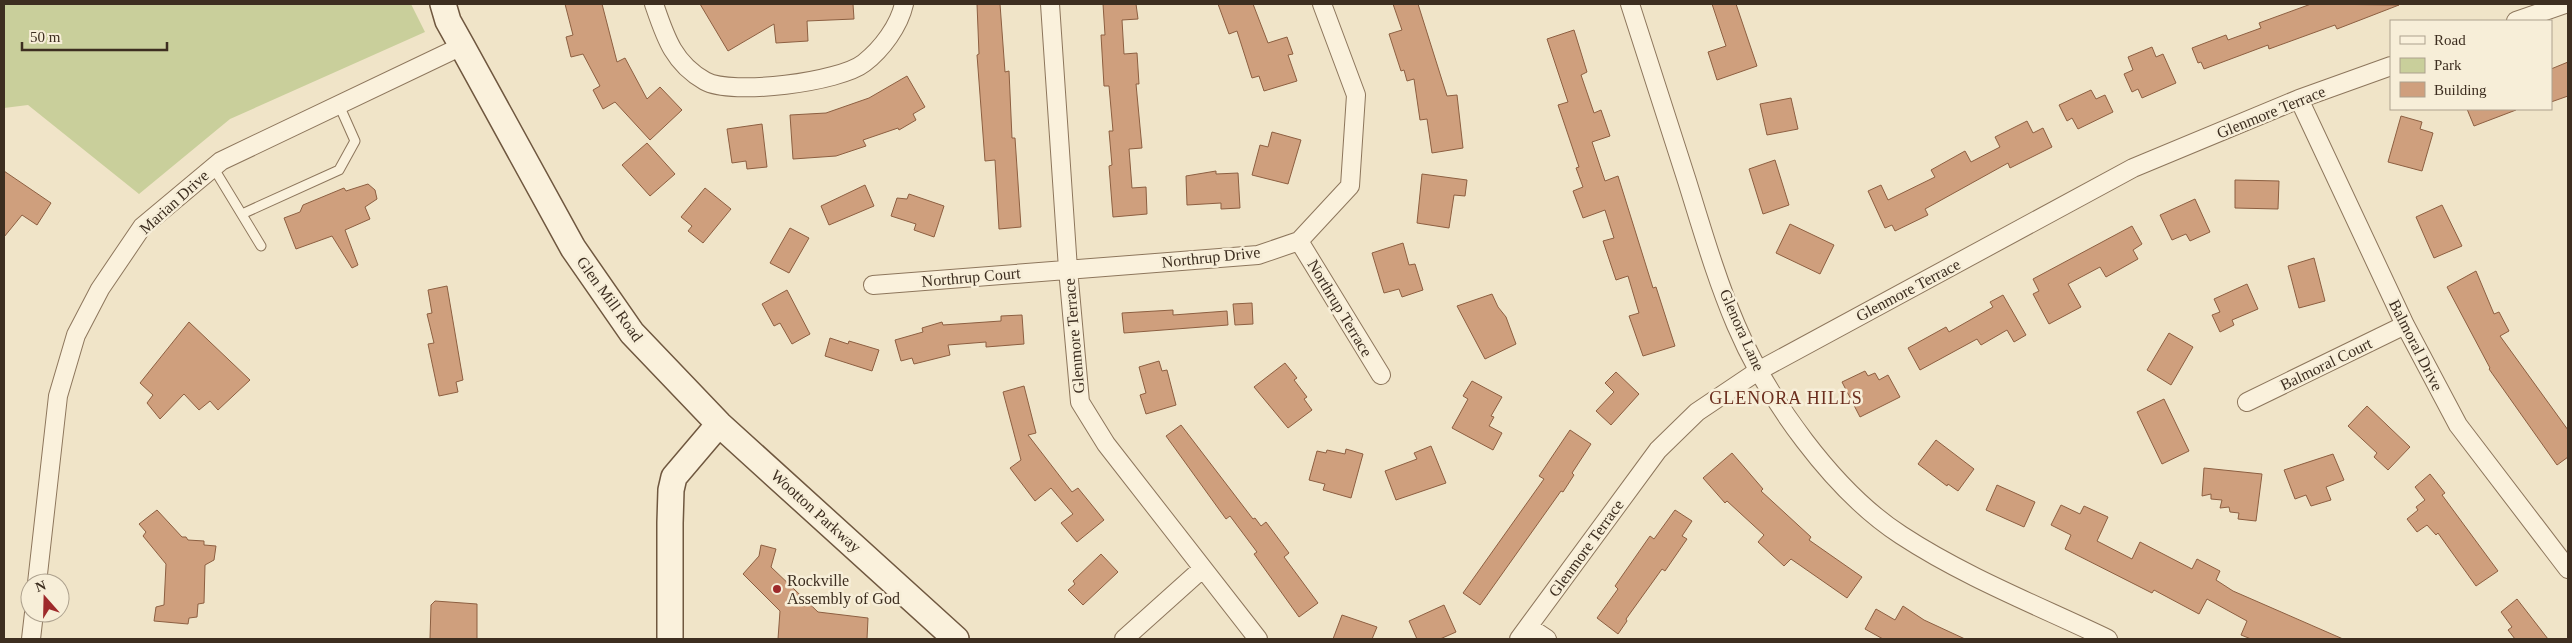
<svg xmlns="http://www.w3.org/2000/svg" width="2572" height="643" font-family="'Times New Roman',serif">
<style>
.green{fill:#c9cf9b}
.building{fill:#cf9f7d;stroke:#8d5f41}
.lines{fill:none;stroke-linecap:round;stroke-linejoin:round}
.lane-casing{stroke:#8d765c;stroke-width:11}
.street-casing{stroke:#8d765c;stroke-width:20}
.secondary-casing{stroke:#6f573f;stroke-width:28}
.lane{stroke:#faf1dc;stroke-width:9}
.street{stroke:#faf1dc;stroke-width:18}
.secondary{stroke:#faf1dc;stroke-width:25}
.poi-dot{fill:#9e2a2b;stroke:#f7eed8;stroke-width:2}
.labels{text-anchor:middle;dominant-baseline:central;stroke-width:5;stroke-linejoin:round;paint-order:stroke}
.street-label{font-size:16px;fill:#3d2e20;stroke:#f7eed8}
.poi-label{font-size:16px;fill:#3d2e20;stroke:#f7eed8;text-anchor:start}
.neighbourhood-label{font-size:18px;letter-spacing:1px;fill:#6b2e1e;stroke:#f7eed8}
</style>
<rect width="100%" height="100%" fill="#f0e4c8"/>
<path class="green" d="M4 4H411L425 32 230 119 139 194 28 105 4 108Z"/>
<path class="building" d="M565 4H602L617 62 625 58 647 99 660 87 682 110 650 140 615 102 603 109 593 90 600 86 583 54 571 57 566 37 573 35Z
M700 4H853L854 19 807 21 808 41 776 43 774 24 728 51Z
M977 4H1000L1005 72 1009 71 1012 138H1015L1021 227 999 229 995 160 985 161 977 55 979 54Z
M1103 4H1136L1138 19 1122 20 1124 54 1137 53 1139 84H1136L1142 148 1129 149 1132 188 1146 187 1147 214 1113 217 1109 166 1112 165 1109 131H1113L1109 86H1104L1101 35H1105Z
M1218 4H1253L1268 43 1287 37 1293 54 1288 55 1297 81 1264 91 1259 76 1252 78 1237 31 1229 34Z
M1393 4H1418L1447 96 1457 95 1463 148 1432 153 1427 119 1420 120 1414 79 1407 81 1404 70 1401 71 1389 34 1402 30Z
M1712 4H1736L1757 66 1717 80 1708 52 1726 46Z
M2311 4 2399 5 2337 29 2335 25 2269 49 2268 45 2204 69 2201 62 2198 63 2192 48 2226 35 2228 40 2261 28 2259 23Z
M1574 30 1587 72 1581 75 1594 113 1601 110 1610 136 1592 142 1605 181 1618 176 1653 288 1656 287 1675 346 1643 356 1629 316 1639 313 1628 276 1616 280 1603 241 1614 238 1605 210 1583 218 1573 191 1583 187 1576 168 1579 167 1558 105 1568 102 1547 39Z
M2152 47 2156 57 2163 54 2176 83 2142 98 2138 89 2132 92 2124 74 2133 70 2128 57Z
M2568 62V96L2551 102V69Z
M907 76 925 107 913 114 916 120 899 130 898 128 863 140 866 146 836 156 793 159 790 115 826 113 869 98Z
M2091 90 2096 99 2105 95 2113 112 2078 129 2072 118 2067 121 2059 105Z
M1791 98 1798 129 1767 135 1760 104Z
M2467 109H2516V110L2474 126Z
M2401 116 2422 122 2420 129 2433 133 2422 171 2388 162Z
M2027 121 2033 133 2043 128 2052 147 2010 168 2008 163 1925 209 1928 215 1895 231 1892 225 1885 228 1868 191 1881 185 1888 200 1935 177 1931 170 1965 151 1971 162 2000 147 1995 137Z
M762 124 767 167 747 169 746 161 732 163 727 129Z
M1272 132 1301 140 1288 184 1252 175 1260 145 1268 147Z
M647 143 675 174 650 196 622 165Z
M1775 160 1789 205 1763 214 1749 169Z
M4 171 51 203 37 225 22 215 4 237Z
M1216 171V174L1238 173 1240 208 1221 209V203L1187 205 1186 176Z
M1422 174 1467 180 1465 196 1454 195 1449 228 1417 223Z
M2235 180 2279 181 2278 209 2235 208Z
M368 184 375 190 377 199 365 207 370 219 345 230 358 265 352 268 332 236 296 249 284 218 300 212 303 205 344 188 346 191Z
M865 185 874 206 829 225 821 206Z
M705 188 731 209 703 243 688 231 692 226 681 217Z
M909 194 944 206 934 237 914 230 916 224 891 216 897 198 907 199Z
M2195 199 2210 232 2190 241 2186 234 2172 240 2160 215Z
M2442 205 2462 246 2434 258 2416 217Z
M1790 224 1834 245 1820 274 1776 253Z
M2132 226 2142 244 2133 250 2138 259 2106 277 2100 267 2068 284 2081 307 2049 324 2033 294 2039 291 2033 279Z
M790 228 809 238 789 273 770 263Z
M1403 243 1409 265 1415 264 1423 290 1402 297 1399 289 1384 293 1372 253Z
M2314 258 2325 301 2299 308 2288 266Z
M2476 271 2494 314 2499 312 2509 331 2500 336 2568 430V457L2557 465 2489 369 2490 368 2447 287Z
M2247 284 2258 309 2232 320 2234 325 2220 332 2212 315 2220 312 2214 299Z
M447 286 463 380 456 382 458 392 439 396 428 344 434 343 427 314 432 313 428 290Z
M787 290 810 334 792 344 780 323 774 326 762 304Z
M1492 294 1498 307 1506 317 1516 344 1485 359 1457 306Z
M2003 295 2026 335 2014 342 2007 330 1981 345 1977 339 1920 370 1908 348 1946 327 1949 332 1993 307 1990 302Z
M1252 303 1253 324 1235 325 1233 304Z
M1173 310V315L1227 311 1228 325 1124 333 1122 313Z
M1022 315 1024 344 986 347V342L948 345 950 355 914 364 912 358 901 361 895 340 923 332 922 328 942 322 943 325 1001 321V316Z
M189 322 250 380 218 410 210 401 199 410 184 394 160 419 147 403 153 395 140 383Z
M2169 333 2193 347 2171 385 2147 370Z
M830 338 848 344 849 341 879 350 872 371 825 356Z
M1159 361 1162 371 1167 370 1176 405 1146 414 1140 395 1146 393 1139 367Z
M1285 363 1297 378 1294 380 1307 397 1304 399 1312 410 1288 428 1254 387Z
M1865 371 1868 376 1875 373 1879 380 1888 375 1900 397 1860 417 1842 382Z
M1616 372 1639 394 1611 425 1596 411 1614 392 1605 383Z
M1472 381 1502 397 1491 416 1494 417 1489 426 1502 433 1493 450 1452 428 1468 399 1463 396Z
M1024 386 1036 433 1028 435 1072 492 1078 488 1104 520 1077 542 1061 523 1073 514 1051 488 1035 501 1010 468 1021 460 1003 392Z
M2164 399 2189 451 2162 464 2137 412Z
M2367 406 2410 447 2388 470 2374 457 2377 453 2348 426Z
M1181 425 1253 519 1255 518 1261 526 1266 522 1289 553 1284 557 1318 603 1299 617 1254 554 1257 552 1230 516 1226 519 1166 436Z
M1570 430 1591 444 1572 473 1574 475 1563 492 1561 491 1480 605 1463 593 1544 479 1539 476Z
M1936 440 1974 469 1958 491 1948 484 1947 486 1918 464Z
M1431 446 1446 483 1396 500 1385 471 1417 459 1414 453Z
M1346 449 1363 454 1351 498 1323 490 1325 484 1309 480 1317 451 1326 453 1327 450 1345 454Z
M1732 453 1763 489 1761 491 1811 537 1809 540 1862 577 1847 598 1791 559 1784 566 1758 542 1764 535 1727 501 1725 503 1703 478Z
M2333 454 2344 480 2326 487 2331 500 2311 506 2306 495 2295 499 2284 470Z
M2204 468 2262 474 2256 521 2238 519 2239 513 2230 512 2229 507 2220 508 2222 500 2211 499V494L2202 496Z
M2430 474 2445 493 2442 495 2498 571 2476 586 2438 533 2436 535 2427 525 2417 532 2407 519 2418 510 2416 507 2425 500 2415 487Z
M1997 485 2035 502 2024 527 1986 510Z
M2061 505 2080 514 2084 506 2108 517 2097 541 2132 559 2140 542 2192 569 2197 559 2220 571 2216 580 2233 591 2343 639H2251L2241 635 2247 621 2207 599 2199 614 2154 590 2152 593 2065 549 2071 535 2051 525Z
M157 510 182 537H186L188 540 204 541V545L216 546 214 560 205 565 204 603 198 604 197 617 189 618 188 624 154 621 156 607 164 605 166 564 143 536 146 532 139 524Z
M1675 510 1692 521 1682 536 1687 539 1665 571 1662 569 1626 619 1627 621 1618 634 1597 618 1618 589 1615 586 1650 536 1654 539Z
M761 545 776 549 771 567 818 612 868 618 867 639H778L780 611 743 574 759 556Z
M1101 554 1118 572 1083 605 1068 590 1075 584 1073 581Z
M2517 599 2548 639H2515L2508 630 2512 627 2501 612Z
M435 601 477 604V639H430L431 605Z
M1444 605 1456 632 1440 639H1417L1409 621Z
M1903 606 1924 620 1965 639H1883L1865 629 1876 609 1895 620Z
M1342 615 1377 627 1372 639H1333Z"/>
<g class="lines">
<defs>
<path id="lane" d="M213 167 261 246
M242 214 339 170 355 141 339 105"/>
<path id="street" d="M654 4C665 36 673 63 705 81 732 96 840 82 864 63 882 49 899 26 904 4
M1050 4 1068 269 1080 402 1106 444 1258 639
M1630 4C1649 63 1668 122 1687 181 1702 229 1716 278 1736 325 1767 398 1833 491 1901 535 1965 577 2039 606 2108 639
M2516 21 2565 4
M2299 99 2405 325 2458 425 2568 569
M1299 241 1381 375
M873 285 1258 255 1299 241 1350 186 1356 95 1322 4
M2247 402 2405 325
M37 583 58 396 76 335 100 289 142 227 221 161 462 46
M1529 627 1547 639
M31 639 34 613
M1124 639 1202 569
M1519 639 1658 450 1697 412 1758 371 2133 168 2299 99 2391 66"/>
<path id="secondary" d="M443 4 448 21 462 46 573 248 632 333 719 424 956 639
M670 639V523L671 490 674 477 719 424"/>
</defs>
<use href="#lane" class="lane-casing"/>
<use href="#street" class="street-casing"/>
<use href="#secondary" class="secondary-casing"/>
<use href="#lane" class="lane"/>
<use href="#street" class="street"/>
<use href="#secondary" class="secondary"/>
</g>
<circle class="poi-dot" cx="777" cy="589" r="5"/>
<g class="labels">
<g class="street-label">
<text transform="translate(2271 112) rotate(-22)">Glenmore Terrace</text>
<text transform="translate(174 202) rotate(-42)">Marian Drive</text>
<text transform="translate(1211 257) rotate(-6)">Northrup Drive</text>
<text transform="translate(971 277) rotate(-5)">Northrup Court</text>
<text transform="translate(1908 290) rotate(-28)">Glenmore Terrace</text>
<text transform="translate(610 299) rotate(54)">Glen Mill Road</text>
<text transform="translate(1340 308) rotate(59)">Northrup Terrace</text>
<text transform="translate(1742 330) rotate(66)">Glenora Lane</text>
<text transform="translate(1074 336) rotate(-95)">Glenmore Terrace</text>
<text transform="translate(2416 345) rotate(63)">Balmoral Drive</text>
<text transform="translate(2326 364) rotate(-26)">Balmoral Court</text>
<text transform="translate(816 511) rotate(42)">Wootton Parkway</text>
<text transform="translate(1586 548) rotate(-54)">Glenmore Terrace</text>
</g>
<g class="poi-label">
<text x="787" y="580">Rockville<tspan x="787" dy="18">Assembly of God</tspan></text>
</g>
<g class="neighbourhood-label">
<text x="1786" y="398">GLENORA HILLS</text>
</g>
</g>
<rect width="2572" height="643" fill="none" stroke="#3d2e20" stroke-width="10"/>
<rect x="2390" y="20" width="162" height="90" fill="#f7eed8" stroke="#ada18e"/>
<rect x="2400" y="36" width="25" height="8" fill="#faf1dc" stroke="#ada18e"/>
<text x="2434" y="45" font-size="15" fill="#3d2e20">Road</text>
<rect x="2400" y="58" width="25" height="15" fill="#c9cf9b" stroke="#ada18e"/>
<text x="2434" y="70" font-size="15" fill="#3d2e20">Park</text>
<rect x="2400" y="82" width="25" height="15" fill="#cf9f7d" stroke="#ada18e"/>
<text x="2434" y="95" font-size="15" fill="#3d2e20">Building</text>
<g transform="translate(45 598) rotate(340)"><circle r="24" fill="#f7eed8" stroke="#ada18e"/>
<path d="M0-4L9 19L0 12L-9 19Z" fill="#9e2a2b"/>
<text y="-8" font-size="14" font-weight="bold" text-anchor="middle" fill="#3d2e20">N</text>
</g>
<path d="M22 42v8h145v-8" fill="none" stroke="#3d2e20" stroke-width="2.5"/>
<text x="30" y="42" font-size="15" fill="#3d2e20" stroke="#f7eed8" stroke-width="4" paint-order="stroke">50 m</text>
</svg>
